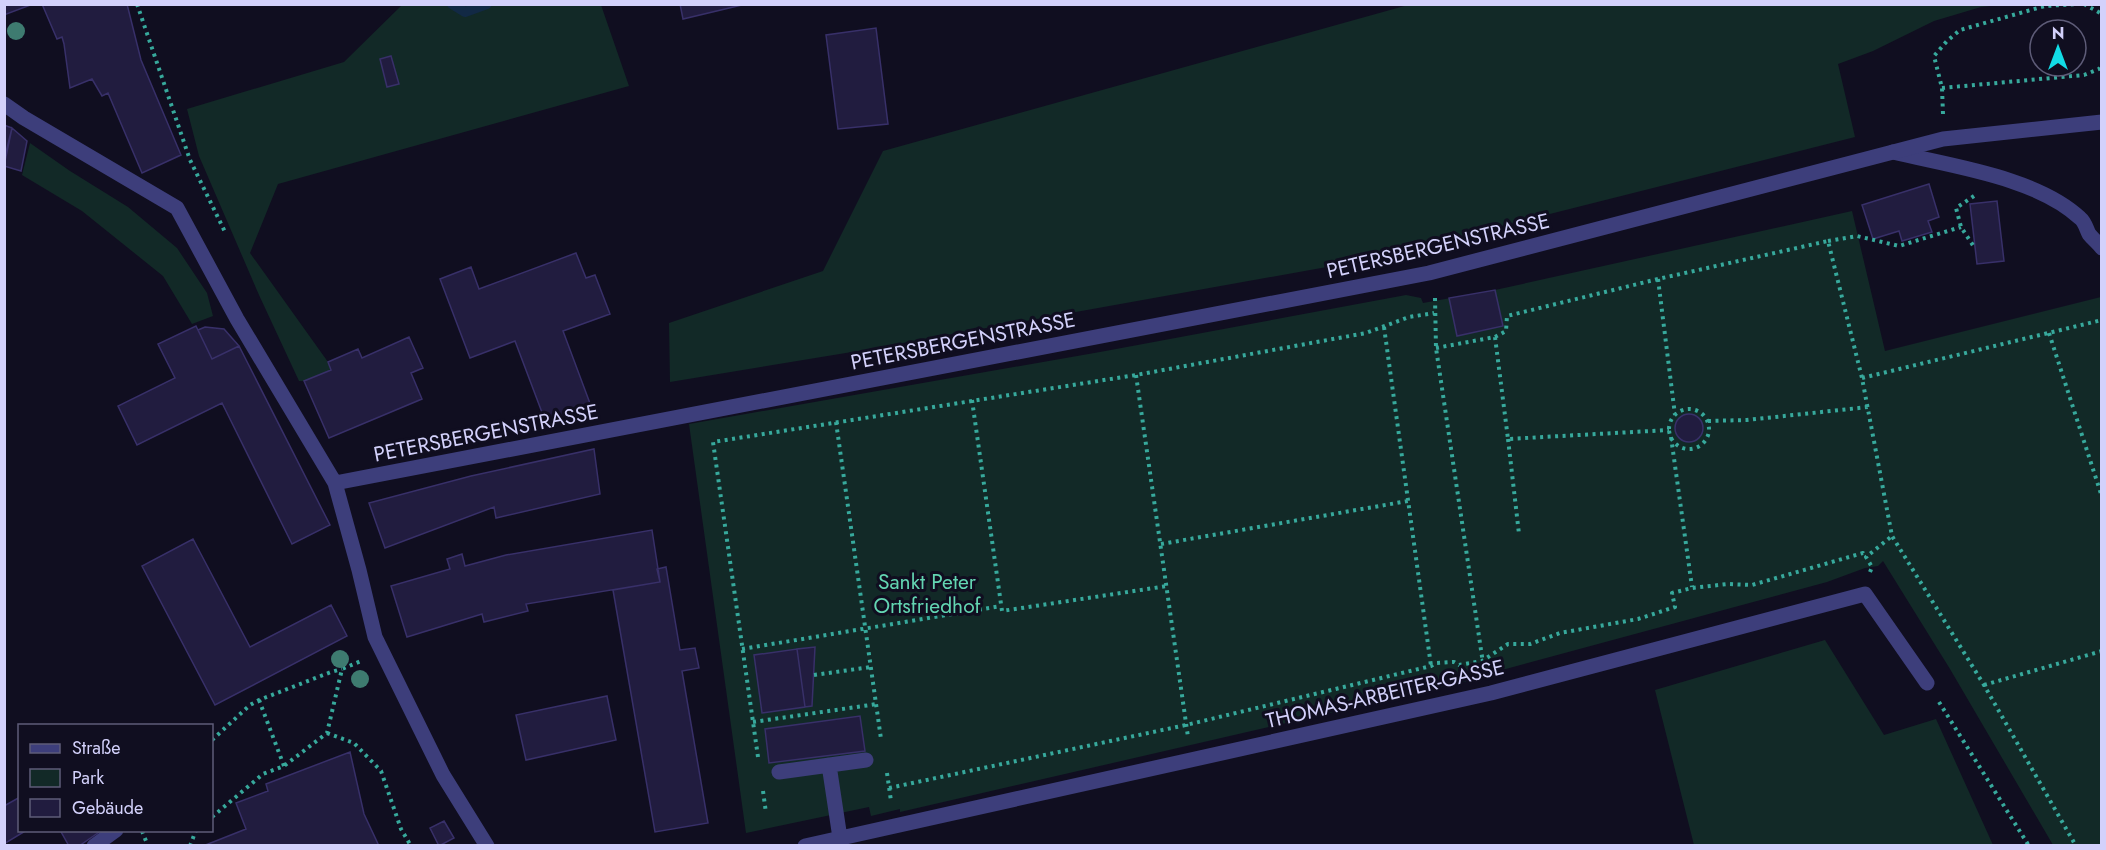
<svg xmlns="http://www.w3.org/2000/svg" width="2106" height="850" font-family="Jost,sans-serif">
<style>
.green{fill:#122927}
.lines{fill:none;stroke-linecap:round;stroke-linejoin:round}
.stream{stroke:#122945;stroke-width:10}
.building{fill:#211c3f;stroke:#383069;stroke-width:1.5}
.path{stroke:#37a99c;stroke-width:4;stroke-dasharray:3 4.5;stroke-linecap:butt}
.lane{stroke:#3d3e7b;stroke-width:15}
.street{stroke:#3d3e7b;stroke-width:15}
.tree{fill:#3e7b70}
.labels{text-anchor:middle;dominant-baseline:central;stroke-width:6;stroke-linejoin:round;paint-order:stroke}
.street-label{font-size:21px;fill:#d3d1fb;stroke:#100e20}
.park-label{font-size:21px;fill:#63d5b2;stroke:#100e20}
</style>
<rect width="100%" height="100%" fill="#100e20"/>
<path class="green" d="M402 5H601L629 86 278 184 250 253 328 362 331 370 304 381H299L259 295 199 156 187 109 344 62Z
M1408 5H1999L1981 7 1934 21 1873 51 1838 64 1855 137 1371 259 864 350 670 382 669 323 823 271 883 151Z
M30 143 70 171 128 207 177 248 207 293 213 316 192 324 163 276 82 211 22 175Z
M1852 211 1885 351 2101 297V845H2053L1950 669 1883 561 1878 566 1865 568 1827 582 1491 673 1486 677 900 812V809L871 816 869 807 746 833 689 424 1100 352 1406 295 1421 298 1423 303 1495 290Z
M1825 640 1884 735 1936 719 1993 845H1694L1655 690Z"/>
<g class="lines">
<path class="stream" d="M452 4 465 12 487 4"/>
</g>
<path class="building" d="M4 4H33L4 15Z
M42 4H127L141 60 181 155 142 173 108 93 102 96 92 79 70 88 64 44 62 37 57 39Z
M680 4H746L683 19Z
M876 28 888 124 838 129 826 35Z
M391 56 399 84 387 87 380 59Z
M4 125 12 128 4 160Z
M12 128 27 141 21 171 4 166Z
M1929 184 1939 217 1928 221 1932 232 1902 241 1899 231 1873 239 1862 205Z
M1997 201 2004 261 1977 264 1970 204Z
M576 253 586 278 595 275 610 314 563 331 591 406 546 423 515 341 470 358 440 279 471 267 479 289Z
M1495 290 1503 326 1457 336 1449 298Z
M196 326 212 359 239 346 330 525 292 544 222 403 137 445 118 406 175 378 158 344Z
M205 327 224 329 239 346 212 359 198 330Z
M409 337 423 368 411 373 422 399 329 438 304 381 331 370 328 362 358 349 362 358Z
M1675 428a14 14 0 1 1 28 0a14 14 0 1 1-28 0Z
M594 449 600 494 496 518 494 507 385 548 369 503 471 476Z
M652 530 660 582 526 604 528 611 484 622 482 614 407 637 391 586 450 569 447 559 462 554 465 566 506 555Z
M193 539 250 647 331 605 347 636 215 705 142 566Z
M666 567 680 650 695 648 699 668 682 671 708 823 655 832 613 590 660 582 657 569Z
M815 647 812 706 805 707 797 649Z
M797 649 805 707 762 713 754 655Z
M607 696 616 740 526 760 516 715Z
M860 716 865 751 769 763 765 729Z
M350 752 364 814 379 846H203L246 829 236 803 268 791 266 784Z
M20 797V830H27L4 844V806Z
M444 821 454 838 439 846 430 828Z
M60 830H102L79 846H69Z"/>
<g class="lines">
<path class="path" d="M137 4 190 160 226 234
M2084 4 2102 14
M1942 88 2084 75 2099 69 2102 64
M1943 114 1942 88 1934 56 1947 41 1960 30 2045 6 2079 4
M1974 196 1956 208 1961 227 1974 247
M1828 241 1857 236 1899 246 1961 227
M1658 279 1675 415
M1435 298 1436 348 1484 670
M1384 327 1431 666
M2049 333 2102 497
M1495 337 1508 439 1669 430
M1436 348 1495 337 1506 331 1507 316 1658 279 1828 241 1862 378 1892 536 1984 685 2076 846
M1136 375 1188 737
M1862 378 2102 320
M972 400 1002 611 1167 586
M1669 429a20 20 0 1 1 40 0a20 20 0 1 1-40 0Z
M1708 421 1747 420 1868 407
M836 422 881 739
M1671 437 1692 587
M1508 439 1519 534
M1161 544 1408 501
M1870 572 1872 567 1866 557 1892 536
M742 649 1001 606
M814 675 871 667
M1984 685 2102 651
M259 700 284 766
M1939 702 2029 846
M753 722 877 704
M327 733 354 743 381 771 401 829 411 846
M212 740 250 705 259 700 331 672 342 669
M758 757 713 442 1136 375 1366 333 1409 317 1434 313
M887 773 891 801
M889 788 1186 725 1431 666 1436 663 1454 662 1459 665 1482 661 1508 644H1530L1560 633 1638 619 1675 607 1672 593 1692 588 1728 584 1752 585 1863 553 1866 557
M763 791 766 813
M212 817 263 774 284 766 327 733 342 669 361 661
M142 831 148 846
M190 846 196 830"/>
<path class="lane" d="M1893 152C1950 166 2036 177 2080 218 2085 222 2086 228 2089 234 2093 239 2098 243 2102 248
M829 765 840 838
M779 772 866 760
M805 846 1491 693 1865 594 1927 683"/>
<path class="street" d="M4 104 24 118 177 208 237 319 335 483 1429 273 1943 139 2102 122
M335 483 359 570 375 637 443 775 487 846
M94 846 116 830"/>
</g>
<g class="tree">
<circle cx="16" cy="31" r="9"/>
<circle cx="340" cy="659" r="9"/>
<circle cx="360" cy="679" r="9"/>
</g>
<g class="labels">
<g class="street-label">
<text transform="translate(1438 246) rotate(-13)">PETERSBERGENSTRASSE</text>
<text transform="translate(963 341) rotate(-11)">PETERSBERGENSTRASSE</text>
<text transform="translate(486 433) rotate(-11)">PETERSBERGENSTRASSE</text>
<text transform="translate(1385 694) rotate(-13)">THOMAS-ARBEITER-GASSE</text>
</g>
<g class="park-label">
<text x="927" y="582">Sankt Peter<tspan x="927" dy="24">Ortsfriedhof</tspan></text>
</g>
</g>
<rect width="2106" height="850" fill="none" stroke="#d3d1fb" stroke-width="12"/>
<rect x="18" y="724" width="195" height="108" fill="#100e20" stroke="#5e5c78" stroke-width="1.5"/>
<rect x="30" y="744" width="30" height="9" fill="#3d3e7b" stroke="#5e5c78" stroke-width="1.5"/>
<text x="72" y="754" font-size="18" fill="#d3d1fb">Straße</text>
<rect x="30" y="769" width="30" height="18" fill="#122927" stroke="#5e5c78" stroke-width="1.5"/>
<text x="72" y="784" font-size="18" fill="#d3d1fb">Park</text>
<rect x="30" y="799" width="30" height="18" fill="#211c3f" stroke="#5e5c78" stroke-width="1.5"/>
<text x="72" y="814" font-size="18" fill="#d3d1fb">Gebäude</text>
<g transform="translate(2058 48)"><circle r="28" fill="#100e20" stroke="#5e5c78" stroke-width="1.5"/>
<path d="M0-4.5L10 22L0 15L-10 22Z" fill="#12dce6"/>
<text y="-9" font-size="16" font-weight="bold" text-anchor="middle" fill="#d3d1fb">N</text>
</g>
</svg>
